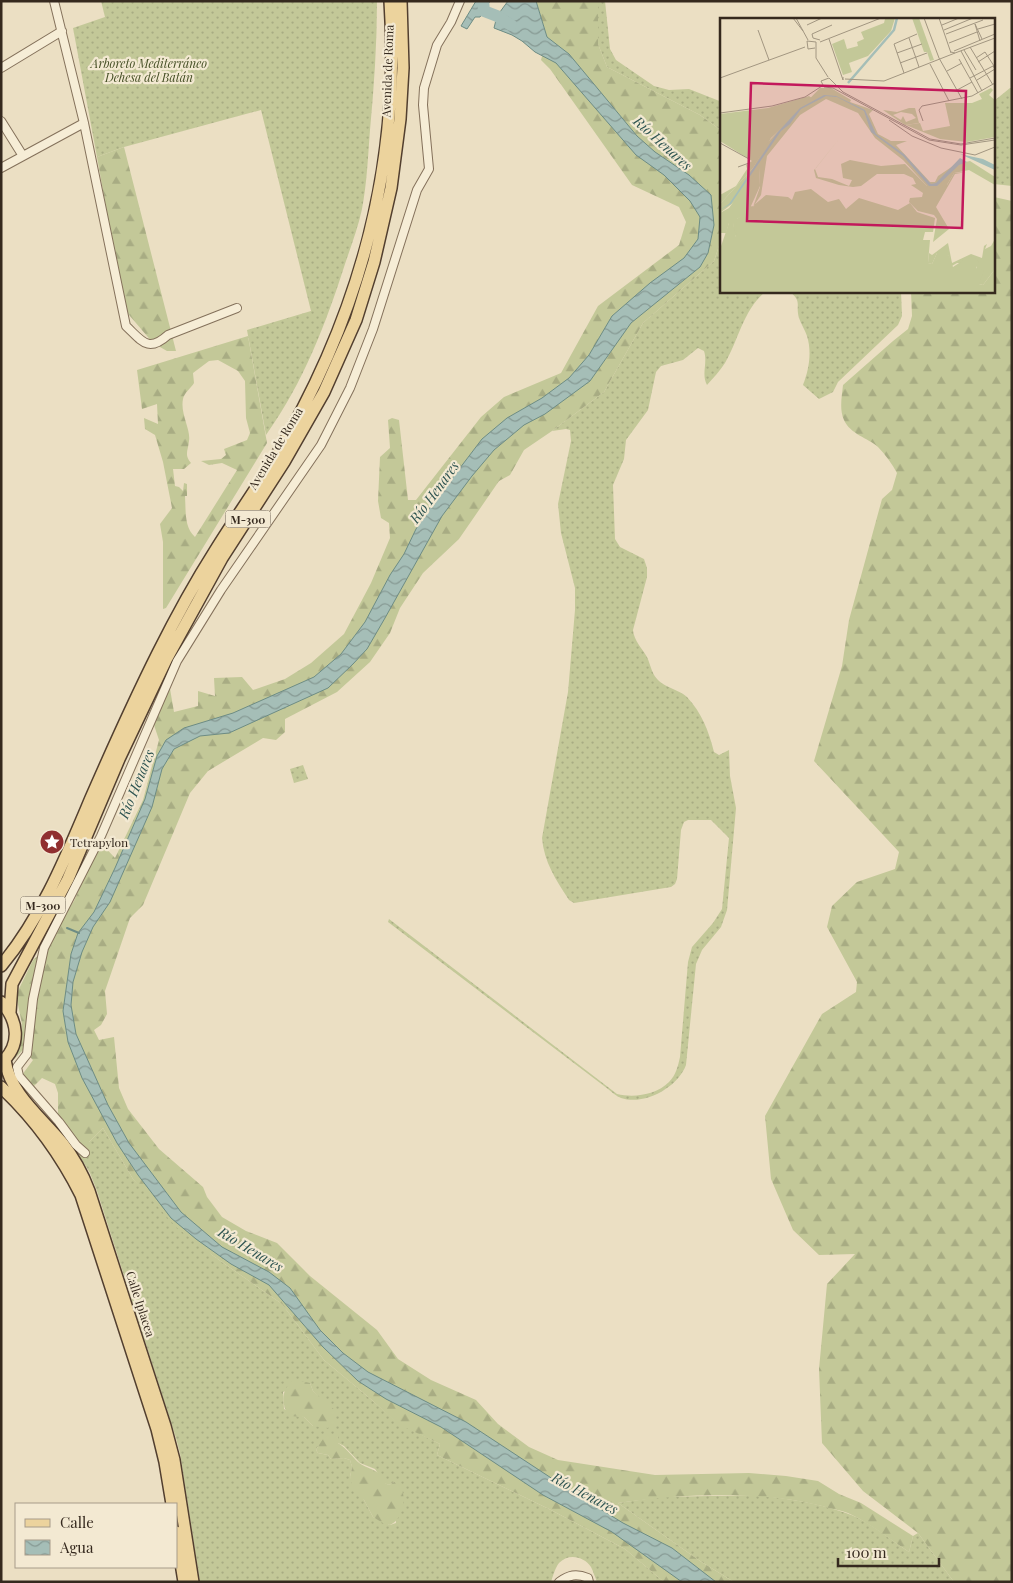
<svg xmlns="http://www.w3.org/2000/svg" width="1013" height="1583" font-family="'Playfair Display',serif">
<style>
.grass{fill:url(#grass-dots);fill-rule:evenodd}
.forest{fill:url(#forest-firs);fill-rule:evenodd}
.water{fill:url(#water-waves);stroke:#6d8c84}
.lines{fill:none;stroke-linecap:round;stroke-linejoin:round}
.stream{stroke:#6d8c84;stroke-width:2}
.river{stroke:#a5beb7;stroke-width:12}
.street-casing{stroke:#84715b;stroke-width:10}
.primary-casing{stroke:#523f2f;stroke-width:14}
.street{stroke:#f6edd6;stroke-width:8}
.primary{stroke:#ecd39d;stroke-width:11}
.labels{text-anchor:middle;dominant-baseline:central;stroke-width:4.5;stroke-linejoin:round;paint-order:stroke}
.shield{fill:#f3e9d2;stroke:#6e6354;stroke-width:1}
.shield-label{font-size:11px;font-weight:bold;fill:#35291e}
.park-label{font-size:12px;font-style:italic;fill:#465026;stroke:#f3e9d2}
.street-label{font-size:12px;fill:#35291e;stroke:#f3e9d2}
.poi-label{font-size:12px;fill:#35291e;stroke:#f3e9d2;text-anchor:start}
.water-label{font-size:14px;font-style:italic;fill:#2e5451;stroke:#f3e9d2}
.inset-river{fill:none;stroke:#a5beb7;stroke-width:2.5}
.inset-road{fill:none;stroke:#a29681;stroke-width:1}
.view{fill:#c2185b;fill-opacity:0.15;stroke:#c2185b;stroke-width:2.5}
.inset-edge{fill:none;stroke:#35291e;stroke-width:2.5}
</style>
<defs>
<pattern id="grass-dots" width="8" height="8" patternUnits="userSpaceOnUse" patternTransform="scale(1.25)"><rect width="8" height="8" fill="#c3c898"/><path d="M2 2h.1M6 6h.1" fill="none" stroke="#a8ac83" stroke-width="1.8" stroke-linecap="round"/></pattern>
<pattern id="forest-firs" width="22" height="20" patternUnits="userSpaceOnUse" patternTransform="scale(1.25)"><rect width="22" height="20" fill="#c3c898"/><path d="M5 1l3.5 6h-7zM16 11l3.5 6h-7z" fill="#a8ac83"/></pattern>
<pattern id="water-waves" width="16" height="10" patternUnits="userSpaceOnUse" patternTransform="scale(1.25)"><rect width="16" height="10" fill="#a5beb7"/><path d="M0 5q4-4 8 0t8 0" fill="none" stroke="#879a94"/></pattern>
</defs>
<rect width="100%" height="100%" fill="#ebdfc3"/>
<path class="grass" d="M101 1H377C377 44 374 87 370 130 368 156 367 183 362 209 358 228 351 246 345 264 325 326 304 381 266 435L247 330 311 311 261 110 124 147 97 157 73 28 105 17Z
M598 1H605L610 49 616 60 654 86 669 90 689 89 722 102V131L700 115 607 67 598 44Z
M1010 88H1012V186L994 184V101Z
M722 237V291H766C743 310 739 339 725 363 720 371 713 378 707 385 701 374 708 363 704 351L698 348 683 360 661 366 656 372 648 410 626 440 624 459 613 485 615 539 620 547 644 559 647 568V577L633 630C634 641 642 648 647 657 651 666 652 675 659 681 667 688 679 690 687 697 702 713 709 732 714 752L719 755 729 750 730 776 736 808 727 910 721 927 702 950 696 964 686 1065C678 1087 645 1106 621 1098 616 1096 612 1092 608 1089L388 922 389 919 617 1094C634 1098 656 1095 669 1082 676 1075 678 1066 680 1057L688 962 692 947 713 923 722 909 729 838 711 820H688L684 822 681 830 677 879 675 884 671 887 574 903 569 900C556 880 544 862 542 838L568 692 575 610V588L561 533 558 504 571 441 570 430 566 429 552 431 604 392 643 323 714 261Z
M789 291H901L902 316 898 325 838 382 833 392 819 399 803 385C809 370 812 352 807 336 805 330 801 324 799 318 795 304 803 302 789 291Z
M303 765 308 779 294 783 290 769Z
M103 1128 133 1179 212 1255 282 1304 324 1360 373 1401 398 1423 440 1444 437 1455 551 1510 625 1549 664 1582H597C595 1577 593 1571 591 1567 584 1556 568 1553 559 1563 555 1568 553 1576 551 1582H200L180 1453 176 1438 97 1191 90 1173 78 1153 85 1154 89 1142ZM310 1383 313 1391 322 1400 313 1426 304 1417 284 1409 283 1392ZM337 1438 338 1443 344 1446 360 1463 375 1469 384 1483 389 1485 394 1482 396 1523 390 1525 373 1517 364 1500 350 1477 352 1467 350 1460 344 1458 331 1459 328 1455 318 1453 316 1450C320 1441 328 1441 337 1438Z
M758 1495C788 1499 818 1503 846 1513 868 1520 889 1539 909 1552L913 1536 918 1533 954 1582H734L700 1561 618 1503 660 1497Z"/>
<path class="forest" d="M536 1H598V44L607 67 700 115 722 131V237L714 261 643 323 604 392 552 431 524 450 510 475 499 481 459 539 423 573 400 608 390 633 370 662 337 692 285 719V732L276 740 263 738 208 771 190 793 143 905 130 918 105 991 107 1014 101 1025 94 1030 99 1040 114 1037 119 1088 128 1109 159 1149 203 1187 207 1197 222 1217 246 1231 277 1243 310 1276 377 1330 398 1359 431 1380 476 1400 498 1424 529 1447 558 1460 655 1475 749 1473 786 1476 818 1481 839 1494 861 1503 913 1536 909 1552C889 1539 870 1523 848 1513 840 1510 831 1509 822 1506 758 1490 684 1494 618 1503L700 1561 734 1582H664L625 1549 551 1510 437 1455 440 1444 398 1424 373 1401 324 1360 282 1304 212 1255 176 1227 133 1179 103 1128 89 1142V1151L85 1154 78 1153 58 1124V1093L55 1084 42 1078 33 1087 22 1075 33 1060 23 1050 14 1059 13 1056 21 1040 22 1024 16 995 33 960 46 949 61 920 74 901 100 842 115 858 143 800 159 740 153 722 169 683 174 712 198 706V691L215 696 214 678 242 677 253 690 285 679 311 663 344 634 371 583 390 538 389 523 381 518 378 501 380 457 390 448 388 420 392 418 399 420 408 500H416L481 417 504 397 561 373 598 306 679 245 686 222 679 207 632 185 550 69 541 60 547 37Z
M124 147 176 351H167L153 343 124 309 97 157Z
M994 197 1012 201V1582H954L918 1533 863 1491 822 1443 819 1369 827 1284 855 1254 819 1255 793 1230 771 1179 765 1116 822 1014 856 992 857 982 827 927 832 906 857 882 895 869 899 852 814 761 842 666 849 620 882 499 892 490 897 473C892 464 886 455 878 447 868 438 850 434 844 420 839 409 842 396 843 385L893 341 908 329 912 316 911 291H994Z
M248 336 267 443 166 608 163 609V542L160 524 172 508 163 462 155 435 145 429 144 418 158 424 157 404 142 409 137 370ZM218 360 238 371 245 381 246 418 250 433 247 440 224 449 226 455 221 459 201 461 209 465 222 463 237 470 195 537C184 527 186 511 185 496H187V484L184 483 183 491 179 487 175 486 173 469H184L191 463C184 455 188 451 189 441 191 429 180 414 183 399 184 393 191 388 194 383L193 373 209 361Z
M292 1381H300L310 1383 313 1391 337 1412 334 1424 328 1428 313 1426 304 1417 289 1416C281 1404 281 1391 292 1381Z
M327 1434 338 1436V1443C346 1448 351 1455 358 1462 368 1470 381 1469 385 1483L389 1485 394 1482H398C408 1493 404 1519 390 1525L383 1523 373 1517 364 1500 354 1493 350 1477 352 1467 350 1460 344 1458 331 1459 328 1455 318 1453 316 1450C319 1444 323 1439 327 1434Z"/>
<path class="water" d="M476 1H490L480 17H475L467 29 461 26Z
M508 1H536L547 37 569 54 637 136 655 152 689 175 711 195 714 225 708 253 700 267 631 323 590 381 545 414 524 425 494 450 472 476 442 516 385 618 367 649 353 664 328 688 229 733 200 736 174 749 162 769 152 807 110 902 93 927 82 952 73 982 71 1005 76 1034 108 1105 129 1143 181 1212 222 1247 269 1272 290 1288 320 1330 343 1353 368 1372 466 1422 571 1491 623 1523 672 1548 716 1582H682L612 1532 543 1495 441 1427 386 1399 358 1381 323 1347 269 1285 231 1264 196 1239 171 1218 138 1175 117 1143 82 1078 68 1042 63 1011 71 954 78 933 94 912 115 868 145 799 157 756 166 740 184 728 233 713 314 677 341 654 365 622 390 575 404 554 416 529 431 506 482 439 507 418 542 398 569 378 589 355 612 316 650 283 684 258 698 239 700 217 690 201 664 175 636 155 556 63 535 52 522 41 512 35 494 28 497 16Z"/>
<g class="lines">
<path class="stream" d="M67 928 79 933"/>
<path class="river" d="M483 1 484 11 497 16 511 25"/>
<defs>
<path id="street" d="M54 1 84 123 126 326C142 341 148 353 168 335L237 308
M1 68 62 31
M1 121 23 156
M1 168 84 123
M85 1153 76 1145 59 1122 19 1076 17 1067 27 1054 33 999 44 948 101 836 177 661 221 590 321 445 350 388 373 329 417 190 429 169 423 105 424 88 437 45 451 22 460 1
M559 1582C569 1575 576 1573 588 1578L589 1582"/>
<path id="primary" d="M1 966C42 917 66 857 91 798 112 750 134 701 158 653 175 619 194 584 215 551 234 520 256 490 275 458 360 316 401 166 390 1
M1 1002C18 1020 22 1045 1 1063
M10 1012 12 984 68 879 119 759 167 658 222 558 284 462 324 392 356 320 374 262 391 188 400 119 403 68 401 1
M5 1060C10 1094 42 1118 63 1144 74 1158 83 1175 89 1191L165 1426 174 1460 193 1582
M1 1087C34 1118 61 1155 81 1195L157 1429 165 1462 172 1504
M176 1532 184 1582"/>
</defs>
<use href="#street" class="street-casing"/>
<use href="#primary" class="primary-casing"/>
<use href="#street" class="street"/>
<use href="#primary" class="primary"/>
</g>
<defs>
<symbol id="sight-disc" viewBox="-11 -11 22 22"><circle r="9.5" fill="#902f30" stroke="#f3e9d2"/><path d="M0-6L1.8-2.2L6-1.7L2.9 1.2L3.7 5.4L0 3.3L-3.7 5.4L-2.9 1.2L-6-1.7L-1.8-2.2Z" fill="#fff"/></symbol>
</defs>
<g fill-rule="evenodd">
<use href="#sight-disc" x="38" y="828" width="28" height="28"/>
</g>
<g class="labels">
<g class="shield">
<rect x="225.5" y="510.5" width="45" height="17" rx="4"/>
<rect x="20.5" y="896.5" width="45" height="17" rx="4"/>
</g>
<g class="shield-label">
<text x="248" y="519">M-300</text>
<text x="43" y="905">M-300</text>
</g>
<g class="park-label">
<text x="149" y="63">Arboreto Mediterráneo<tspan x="149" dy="14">Dehesa del Batán</tspan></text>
</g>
<g class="street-label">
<text transform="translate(387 71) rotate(-88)">Avenida de Roma</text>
<text transform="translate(275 448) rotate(-59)">Avenida de Roma</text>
<text transform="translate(141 1304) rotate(72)">Calle Iplacea</text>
</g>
<g class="poi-label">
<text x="70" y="842">Tetrapylon</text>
</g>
<g class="water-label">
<text transform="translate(663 143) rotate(42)">Río Henares</text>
<text transform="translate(434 492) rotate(-54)">Río Henares</text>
<text transform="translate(136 784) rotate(-68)">Río Henares</text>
<text transform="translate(251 1249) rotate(31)">Río Henares</text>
<text transform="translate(585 1493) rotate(28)">Río Henares</text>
</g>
</g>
<g transform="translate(720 18)">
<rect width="275" height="275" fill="#ebdfc3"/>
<path d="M192 0H199L214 42 210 43 207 34H204ZM271 70 273 72 269 77 275 82V119L247 124 220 121 186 107 200 105 203 113 230 108 225 85H252L262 81 259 76ZM89 78 93 81 51 120 33 150 0 186V177L16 168 27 151 26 147 32 143 0 123V96L48 90ZM119 121 95 151 98 159 112 161 129 168 132 162 123 160 121 146 130 142 161 148 185 146 207 168 227 167 234 155 246 154 235 156 216 189 229 211 213 224 217 201 214 197 198 193 189 184 190 180 202 179 203 175 191 167 196 166 193 160 184 156H157L141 168 133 169 119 167 96 160 94 152 96 150ZM39 149 40 168 31 188 34 190 17 201V218L14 217 13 205H9L6 215H0V195L9 190ZM275 221V251L263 267 259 266 256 246 237 245 230 249 229 238 217 235 212 246 208 245 209 235 212 237 228 225 232 245 251 236 262 240 264 228 267 226 265 231 271 228Z" fill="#c3c898"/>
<path d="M100 70H111L131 82 130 84 153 92 149 96 158 116 171 123H187L176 127 210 164H215L218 158 236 146 250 143 275 159V167L249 152 234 155 225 170 207 168 183 142 155 120 138 95 106 81 80 97 47 138 41 177 33 189 40 169 39 150 17 182 0 195V186L33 150 47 125ZM189 90H195L199 105 185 107 163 92 177 94ZM181 94 192 96 196 100 186 104 183 98 181 102 173 97ZM91 171 108 184 119 181 126 191 139 180 178 192 190 185 197 194 215 200 213 214H205L203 222H210L208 245 212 246 217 235 223 234 229 238 233 249 250 238 259 243 256 250 264 252 259 266 263 267 275 251V275H0V231L9 205H13L16 219 17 201 46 177 68 179 72 182 75 174Z" fill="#c3c898" fill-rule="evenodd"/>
<path d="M175 0 171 13 148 38 129 45 132 54 123 57 112 26 124 21 127 31 138 28 137 24 144 21 141 14 164 5 165 1Z" fill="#c3c898"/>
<path d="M104 77 116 78 145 92 156 116 184 136 211 166 216 165 240 140 247 144 239 147 217 168H209L183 138 151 114 144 93 117 79 106 78 81 91 70 106 61 113 11 186 0 192 9 186 57 115 80 90ZM240 136 263 141 275 147V152Z" fill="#a5beb7"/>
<path class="inset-river" d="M128 65 174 12 177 0"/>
<path class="inset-road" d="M73 0 83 13M76 0 88 22M204 0 219 40 242 81M219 0 231 35M87 7 102 0M222 7 239 0M258 11 275 6M38 12 49 42M224 12 253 0M226 16 263 2M189 20 199 49M109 21 123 62V59M100 22 93 20 92 16 112 7M260 23 255 6 262 21M100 24 161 0M229 25 257 14M250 29 273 67M95 30 88 31 87 23 96 24V40L108 59M244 32 256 52M234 33 275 16M241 33 262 73M177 35 202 26M235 35 275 20M256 40 265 34 274 48M239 41 258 75M258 44 275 33M180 45 207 35M210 46 229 83M227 53 242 45M184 55 174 26 197 16M0 60 85 29M250 60 273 48 275 51 257 62M125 61 164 63 235 35 231 34M237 72 252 64M0 95 52 88 85 79 102 68M169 102 192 118 221 130 255 137 275 129M203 103 199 92 202 88 252 78 275 65M275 120 241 126 210 121 123 74 109 60 101 63 104 69 113 70 209 122 241 127 275 122M0 125 29 141V145L18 149"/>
<path class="view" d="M31 65 246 73 242 210 27 203Z"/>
<rect width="275" height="275" class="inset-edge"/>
</g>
<rect width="1013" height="1583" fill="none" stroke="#35291e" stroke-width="5"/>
<rect x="15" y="1503" width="162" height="65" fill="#f3e9d2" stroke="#a79c8a"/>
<rect x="25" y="1519" width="25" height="8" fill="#ecd39d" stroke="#a79c8a"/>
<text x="60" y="1528" font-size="15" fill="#35291e">Calle</text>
<rect x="25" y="1540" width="25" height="15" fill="url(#water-waves)" stroke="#a79c8a"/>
<text x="60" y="1553" font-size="15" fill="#35291e">Agua</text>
<path d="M838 1558v8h101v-8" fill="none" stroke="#35291e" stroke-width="2.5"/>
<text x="846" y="1558" font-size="15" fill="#35291e" stroke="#f3e9d2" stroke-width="4" paint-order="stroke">100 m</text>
</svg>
